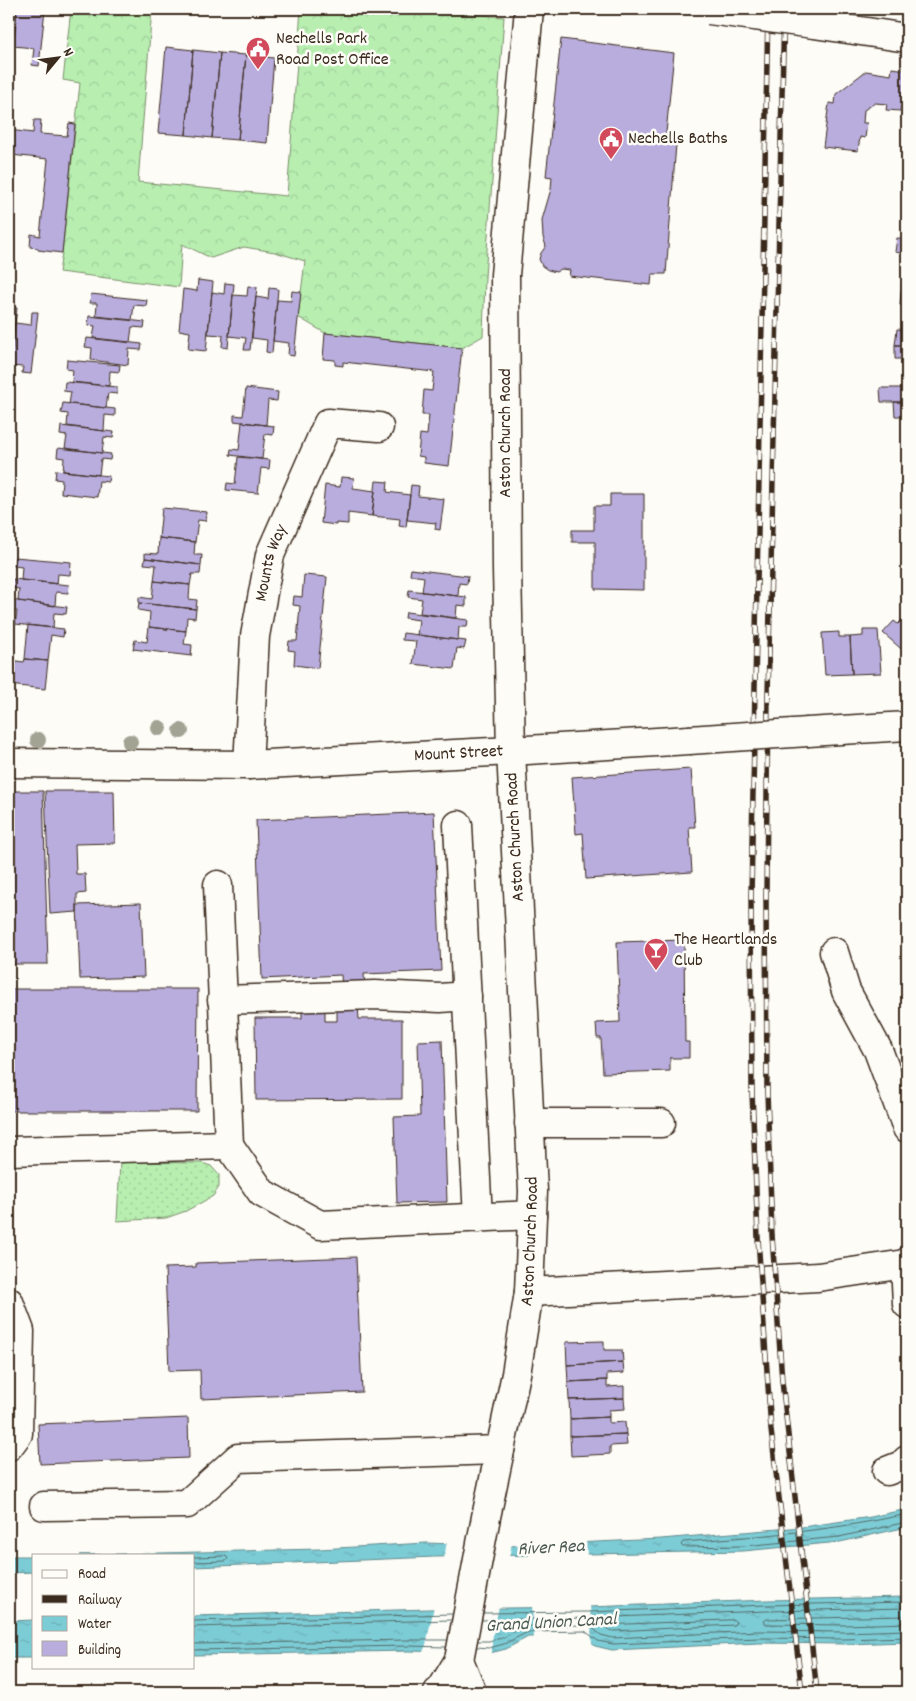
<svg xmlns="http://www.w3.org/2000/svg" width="916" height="1701" font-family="Dekko,sans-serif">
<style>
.grass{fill:url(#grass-dots);stroke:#7a8c68}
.forest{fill:url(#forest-crowns);stroke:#7a8c68}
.water{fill:url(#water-ripples);stroke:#628b8c}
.pier{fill:#fdfcf7}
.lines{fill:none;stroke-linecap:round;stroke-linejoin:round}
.shore{stroke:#556b68;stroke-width:1}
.building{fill:#b9adde;stroke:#3b2a1e}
.minor-casing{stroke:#3b2a1e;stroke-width:31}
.minor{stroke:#fdfcf7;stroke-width:28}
.rail-casing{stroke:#3b2a1e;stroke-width:5.5}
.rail{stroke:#fdfcf7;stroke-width:4;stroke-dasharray:11;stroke-linecap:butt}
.minor-bridge-casing{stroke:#3b2a1e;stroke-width:31;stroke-linecap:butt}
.minor-bridge{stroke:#fdfcf7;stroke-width:28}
.tree{fill:#a3a394}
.labels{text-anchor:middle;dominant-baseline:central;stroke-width:5;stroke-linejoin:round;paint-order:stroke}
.poi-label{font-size:18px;fill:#3b2a1e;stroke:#fdfcf7;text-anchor:start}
.street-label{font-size:18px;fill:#3b2a1e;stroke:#fdfcf7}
.water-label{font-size:19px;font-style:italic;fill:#4e5b55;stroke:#fdfcf7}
</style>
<defs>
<pattern id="grass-dots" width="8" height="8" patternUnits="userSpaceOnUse" patternTransform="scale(1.25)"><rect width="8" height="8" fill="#b8efb1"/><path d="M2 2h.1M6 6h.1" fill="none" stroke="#9fcd98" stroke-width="1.8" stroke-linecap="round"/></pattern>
<pattern id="forest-crowns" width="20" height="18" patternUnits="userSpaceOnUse" patternTransform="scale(1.25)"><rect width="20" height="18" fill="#b8efb1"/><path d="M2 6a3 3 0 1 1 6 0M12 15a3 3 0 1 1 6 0" fill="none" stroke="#9fcd98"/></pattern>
<pattern id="water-ripples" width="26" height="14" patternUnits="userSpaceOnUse" patternTransform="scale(1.25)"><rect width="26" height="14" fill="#7cccd6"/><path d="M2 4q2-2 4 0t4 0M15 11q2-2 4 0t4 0" fill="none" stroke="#6cafb7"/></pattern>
</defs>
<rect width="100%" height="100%" fill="#fdfcf7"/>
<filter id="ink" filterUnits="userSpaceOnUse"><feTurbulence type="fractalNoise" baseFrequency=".02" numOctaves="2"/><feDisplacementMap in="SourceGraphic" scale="10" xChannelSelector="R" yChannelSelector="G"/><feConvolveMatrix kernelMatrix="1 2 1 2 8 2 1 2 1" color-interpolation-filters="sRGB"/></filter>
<g filter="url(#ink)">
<path class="grass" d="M120 1162 202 1163 211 1166 219 1175V1187L213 1196 186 1211 166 1218 117 1221Z"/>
<path class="forest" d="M71 9H152L138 182 287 196 301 9H411L504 17 485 277 483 336 462 348 325 333 298 317 305 261 275 252 244 247 211 258 182 244 179 287 59 272 62 253 80 83 63 80Z"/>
<path class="water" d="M907 1509V1527L840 1542 743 1551 434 1557 194 1567V1555H80L319 1549 426 1543 509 1546 661 1539 802 1527 871 1517Z
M9 1556H34V1572L9 1573Z
M907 1597V1642L844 1644 759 1643 612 1650 595 1646 584 1636 528 1637 506 1649 490 1653 409 1651 194 1655V1616L429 1609 589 1607 767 1600Z
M34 1620V1658H9V1621Z"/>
<path class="pier" d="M586 1540 587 1557 529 1558V1543Z
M447 1541 509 1544 512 1543 509 1558 444 1559Z
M590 1604 592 1646 584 1638 534 1639 532 1605Z
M434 1606H499L492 1640V1655L422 1654 426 1645Z"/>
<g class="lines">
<path class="shore" d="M907 1514C833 1531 758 1536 683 1542L681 1545 683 1547 743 1546 839 1537 907 1522
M194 1557 226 1556 228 1559 226 1561 194 1562
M483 1613 589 1612 767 1605 907 1602
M907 1616 767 1619 764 1621 766 1624 844 1625 907 1623
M482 1620 589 1618 767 1611 907 1608
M734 1620 736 1622 734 1625 614 1631 609 1630 608 1628 610 1625Z
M194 1621 452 1614
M194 1627 451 1620
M478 1641H489L502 1638 526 1626 586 1625 591 1627 601 1635 613 1638 758 1631 844 1632 907 1630
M194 1644 408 1640H447
M477 1647 489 1648 504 1644 528 1632 585 1631 598 1641 613 1644 759 1638 844 1639 907 1637
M194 1650 408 1646 446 1647"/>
</g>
<path class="building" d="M9 9H17L12 58H9Z
M17 9H45L39 66 32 65 34 48 13 46Z
M561 39 674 53 665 143 676 144 666 274H652L651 285 569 276 570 270 561 269 556 272 548 270 542 266 539 259 541 253 546 246 543 237 542 220 551 189 552 177 546 176Z
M166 47 193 50 186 135 158 133Z
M193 50 220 53 212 138 186 135Z
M220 53 246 55 238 140 212 138Z
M246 55 274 58 267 143 238 140Z
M892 68 907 70V107L901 106 900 111 886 110 887 104 875 103 864 110 863 123H867L865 138 860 137 858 151 823 147 829 103 835 104 836 94 866 71 891 75Z
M34 120H41L40 134 67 136 69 123 75 124 62 253 38 250V248L30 247 31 234 40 236 48 159 11 155V161H9V130L33 133Z
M897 238 907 239V254L895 252Z
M903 278H907V292H901Z
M198 280 213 282 206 351 188 349 190 332 179 330 183 289 197 291Z
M225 283 234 284 228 348 222 347 223 335 208 334 212 292 224 294Z
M248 286 257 287 250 350H244L246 338 229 336 233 295 247 296Z
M269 288 278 289 272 353 266 352 267 340 252 338 256 297 268 299Z
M292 291 301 292 294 356 288 355 289 343 273 341 277 300 291 301Z
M901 292H907V306L900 305Z
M91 294 147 300 146 306 134 305 132 320 96 316 97 303H90Z
M10 307 17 308 9 371V315Z
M32 312H38L31 374 22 373 23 367 10 366 15 323 31 325Z
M89 316 145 322 144 328 132 327 130 342 93 338 95 326 88 325Z
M897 329 907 330V345H895Z
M325 333 462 348 449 466 424 463V457L418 456 420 434 427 435 429 415H422L424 390 432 391 434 372 343 362V366L335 365V360L323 359Z
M87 338 142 344 141 350 129 349 128 365 91 360 92 348 85 347Z
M895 345H907V359H895Z
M67 360 120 365 119 372 110 371 109 386 72 382 73 370 66 369Z
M65 382 117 387V394L108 393 106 408 69 404 71 392 64 391Z
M246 388 278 392 277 401 268 400 266 425 234 421V415L243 416Z
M880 388H907V402H881Z
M894 402H907V416H895Z
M63 403 115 409V416L105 415 104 431 67 426 68 414 61 413Z
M242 422 274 426 273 435 265 434 262 459 230 455 231 449 239 450Z
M61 426 114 432 113 438 104 437 102 453 65 448 67 436 60 435Z
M58 448 111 454 110 460 101 459 99 475 63 471 64 458 57 457Z
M238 457 270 460 269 469 261 468 258 493 226 490 227 483 235 484Z
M901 461H907V476H903Z
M56 470 109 476 108 482 99 481 97 497 61 493 62 480 55 479Z
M341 477 354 478 353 488 375 491 372 516 348 513V524L336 523V525L321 523 325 485 340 487Z
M376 481 388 482 387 492 410 495 406 527 399 526 400 519 372 516Z
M411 485 419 486 418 496 444 499 440 530 435 529 436 523 407 520Z
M610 494H644V590L595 589V542H572V530H594V506H610Z
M162 508 207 512 206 521 198 520 195 542 159 538Z
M159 538 195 542 194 555H202L201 565 145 558V553L158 554Z
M15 557 71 562 70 575 58 574 57 584 21 580 22 567 14 566Z
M145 558 201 565 200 574H192L190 585 154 581 156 565 144 564Z
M411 569 468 576 467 584 459 583 458 596 422 592 424 577 410 575Z
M304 575 327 577 318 668 294 665 295 651 288 650 289 641H297L300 606 293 605 294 596 302 597Z
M13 579 69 585 68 593 56 592 55 606 18 601 19 589 11 588Z
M154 581 190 585 189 599 197 600 196 609 139 603V597L152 599Z
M409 590 466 597V606L457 605 456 618 420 613 422 599 408 597Z
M10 600 67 607 66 614 54 613 53 628 15 624 17 611 9 610Z
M139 603 196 609 195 618 187 617 186 631 149 627 150 612 138 610Z
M406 612 468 620 467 627H459L458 640 417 635 419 620 405 618Z
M906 616 907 617V654L883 633 894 621 898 624Z
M28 625 64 629 63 637 51 635 48 661 25 659Z
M149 627 186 631 184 644 192 645 191 656 133 649 135 640 147 642Z
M863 630H878L881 673 852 674 850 637 863 636Z
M839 632V637H850L852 674 825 675 822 633Z
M403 633 466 641 464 649 457 648 454 669 413 664 416 641 402 640Z
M25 659 48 661 45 689 9 685V660L24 662Z
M691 769 695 827H689L692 872 586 879 583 833 576 834 572 777Z
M9 791H43L48 964H9Z
M45 791H114L115 843 75 844 76 874H85L86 893 77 894V912L50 914Z
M434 812 441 971 364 974 365 989 342 990 341 975 262 979 256 820Z
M141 903 144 977 80 979 77 905Z
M684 940 685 1042H689V1058H670V1071L603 1073 601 1038H597L596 1023 620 1022 617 942Z
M9 989H198L197 1111H9Z
M302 1004H325V1021H337V1005H358L359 1019H402V1099L256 1100 255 1018H302Z
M442 1040 447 1202 397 1203 394 1117 420 1116 418 1041Z
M356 1257 362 1392 201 1399 200 1370 169 1371 165 1268 196 1267V1263Z
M604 1341V1350H622L623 1362 567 1365 566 1342Z
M623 1362 624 1373 607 1374V1380L568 1382 567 1365Z
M607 1380V1387L624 1386V1398L569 1400 568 1382Z
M624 1398 625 1409 609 1410V1417L570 1419 569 1400Z
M609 1417V1423L625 1422 626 1434 570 1436V1419Z
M188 1418 189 1458 40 1464 38 1424Z
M626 1434 627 1445 610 1446V1454L571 1456 570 1436Z"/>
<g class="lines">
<defs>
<g id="minor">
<path d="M814 24 907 38"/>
<path d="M808 732 907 726"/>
<path id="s1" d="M9 763 248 765 511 751 689 740"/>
<path id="s2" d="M248 765 255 636 270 555 328 423 379 427"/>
<path d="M458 825 478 1218"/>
<path d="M218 885 229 1145"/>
<path d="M834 952 846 991 878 1050 907 1128"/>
<path d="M222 1000 375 995 440 998 467 996"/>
<path d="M529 1123H661"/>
<path d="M9 1151 229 1145 262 1193 320 1225 532 1215"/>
<path d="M905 1264 907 1304"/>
<path d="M529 1292 818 1277 905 1264 907 1262"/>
<path d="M9 1302 20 1331 18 1434 9 1446"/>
<path d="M887 1471 902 1465 907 1460"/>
<path d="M44 1506 187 1504 238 1458 500 1450"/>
<path d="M459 1660 472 1692"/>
<path id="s3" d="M438 1692 441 1690 459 1660 486 1517 516 1374 529 1292 533 1191 511 751 507 569 505 275 529 9"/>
</g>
</defs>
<use href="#minor" class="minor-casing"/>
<use href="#minor" class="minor"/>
<defs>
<path id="rail" d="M768 9 751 896 752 1092 758 1238 771 1430 802 1692
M784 9 768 695 766 896 767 1092 772 1235 782 1381 817 1692"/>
</defs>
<use href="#rail" class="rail-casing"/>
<use href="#rail" class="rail"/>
<defs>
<path id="minor-bridge" d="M709 10 814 24
M689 740 808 732"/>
</defs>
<use href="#minor-bridge" class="minor-bridge-casing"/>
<use href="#minor-bridge" class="minor-bridge"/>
</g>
<g class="tree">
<circle cx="159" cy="728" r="8"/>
<circle cx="181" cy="731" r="8"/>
<circle cx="38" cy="740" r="8"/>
<circle cx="130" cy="742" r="8"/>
</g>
</g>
<defs>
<symbol id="civic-pin" viewBox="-11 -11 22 30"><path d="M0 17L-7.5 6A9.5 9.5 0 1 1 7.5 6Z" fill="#d1495b" stroke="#fdfcf7"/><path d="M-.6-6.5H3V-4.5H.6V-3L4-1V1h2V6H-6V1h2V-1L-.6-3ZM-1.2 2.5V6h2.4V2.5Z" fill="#fff"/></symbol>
<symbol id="bar-pin" viewBox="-11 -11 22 30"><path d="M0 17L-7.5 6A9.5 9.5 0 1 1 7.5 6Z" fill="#d1495b" stroke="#fdfcf7"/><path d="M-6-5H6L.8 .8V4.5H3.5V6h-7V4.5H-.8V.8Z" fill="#fff"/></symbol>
</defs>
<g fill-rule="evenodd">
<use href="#civic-pin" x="244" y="35" width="28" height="38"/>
<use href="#civic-pin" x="597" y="125" width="28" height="38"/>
<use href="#bar-pin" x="642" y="936" width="28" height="38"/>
</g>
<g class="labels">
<g class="poi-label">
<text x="276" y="39">Nechells Park<tspan x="276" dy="21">Road Post Office</tspan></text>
<text x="628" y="139">Nechells Baths</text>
<text x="674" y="940">The Heartlands<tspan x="674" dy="21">Club</tspan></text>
</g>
<g class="street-label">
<text transform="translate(506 433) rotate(-90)">Aston Church Road</text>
<text stroke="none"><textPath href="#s2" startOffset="204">Mounts Way</textPath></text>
<text stroke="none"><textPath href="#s1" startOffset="450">Mount Street</textPath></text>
<text transform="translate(516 837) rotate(-93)">Aston Church Road</text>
<text stroke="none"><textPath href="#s3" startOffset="464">Aston Church Road</textPath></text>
</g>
<g class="water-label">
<text transform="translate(551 1549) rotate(-3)">River Rea</text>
<text transform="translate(551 1624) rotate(-3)">Grand Union Canal</text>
</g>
</g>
<rect width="916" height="1701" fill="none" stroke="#fdfcf7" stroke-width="30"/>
<rect x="15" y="15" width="886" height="1671" fill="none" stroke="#3b2a1e" stroke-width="2" filter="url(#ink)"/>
<rect x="32" y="1554" width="162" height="115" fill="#fdfcf7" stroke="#afa8a0"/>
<rect x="42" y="1570" width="25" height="8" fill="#fdfcf7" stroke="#afa8a0"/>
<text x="78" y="1578" font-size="15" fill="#3b2a1e">Road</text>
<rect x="42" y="1595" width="25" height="8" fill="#3b2a1e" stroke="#afa8a0"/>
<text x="78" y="1604" font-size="15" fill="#3b2a1e">Railway</text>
<rect x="42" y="1616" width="25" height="15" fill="url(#water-ripples)" stroke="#afa8a0"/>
<text x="78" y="1628" font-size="15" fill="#3b2a1e">Water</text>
<rect x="42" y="1641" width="25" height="15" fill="#b9adde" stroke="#afa8a0"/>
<text x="78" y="1654" font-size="15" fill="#3b2a1e">Building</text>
<g transform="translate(58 58) rotate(61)" stroke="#fdfcf7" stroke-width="4" paint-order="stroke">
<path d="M0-4L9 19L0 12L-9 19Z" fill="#3b2a1e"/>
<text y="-8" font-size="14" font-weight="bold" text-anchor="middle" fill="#3b2a1e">N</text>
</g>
</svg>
